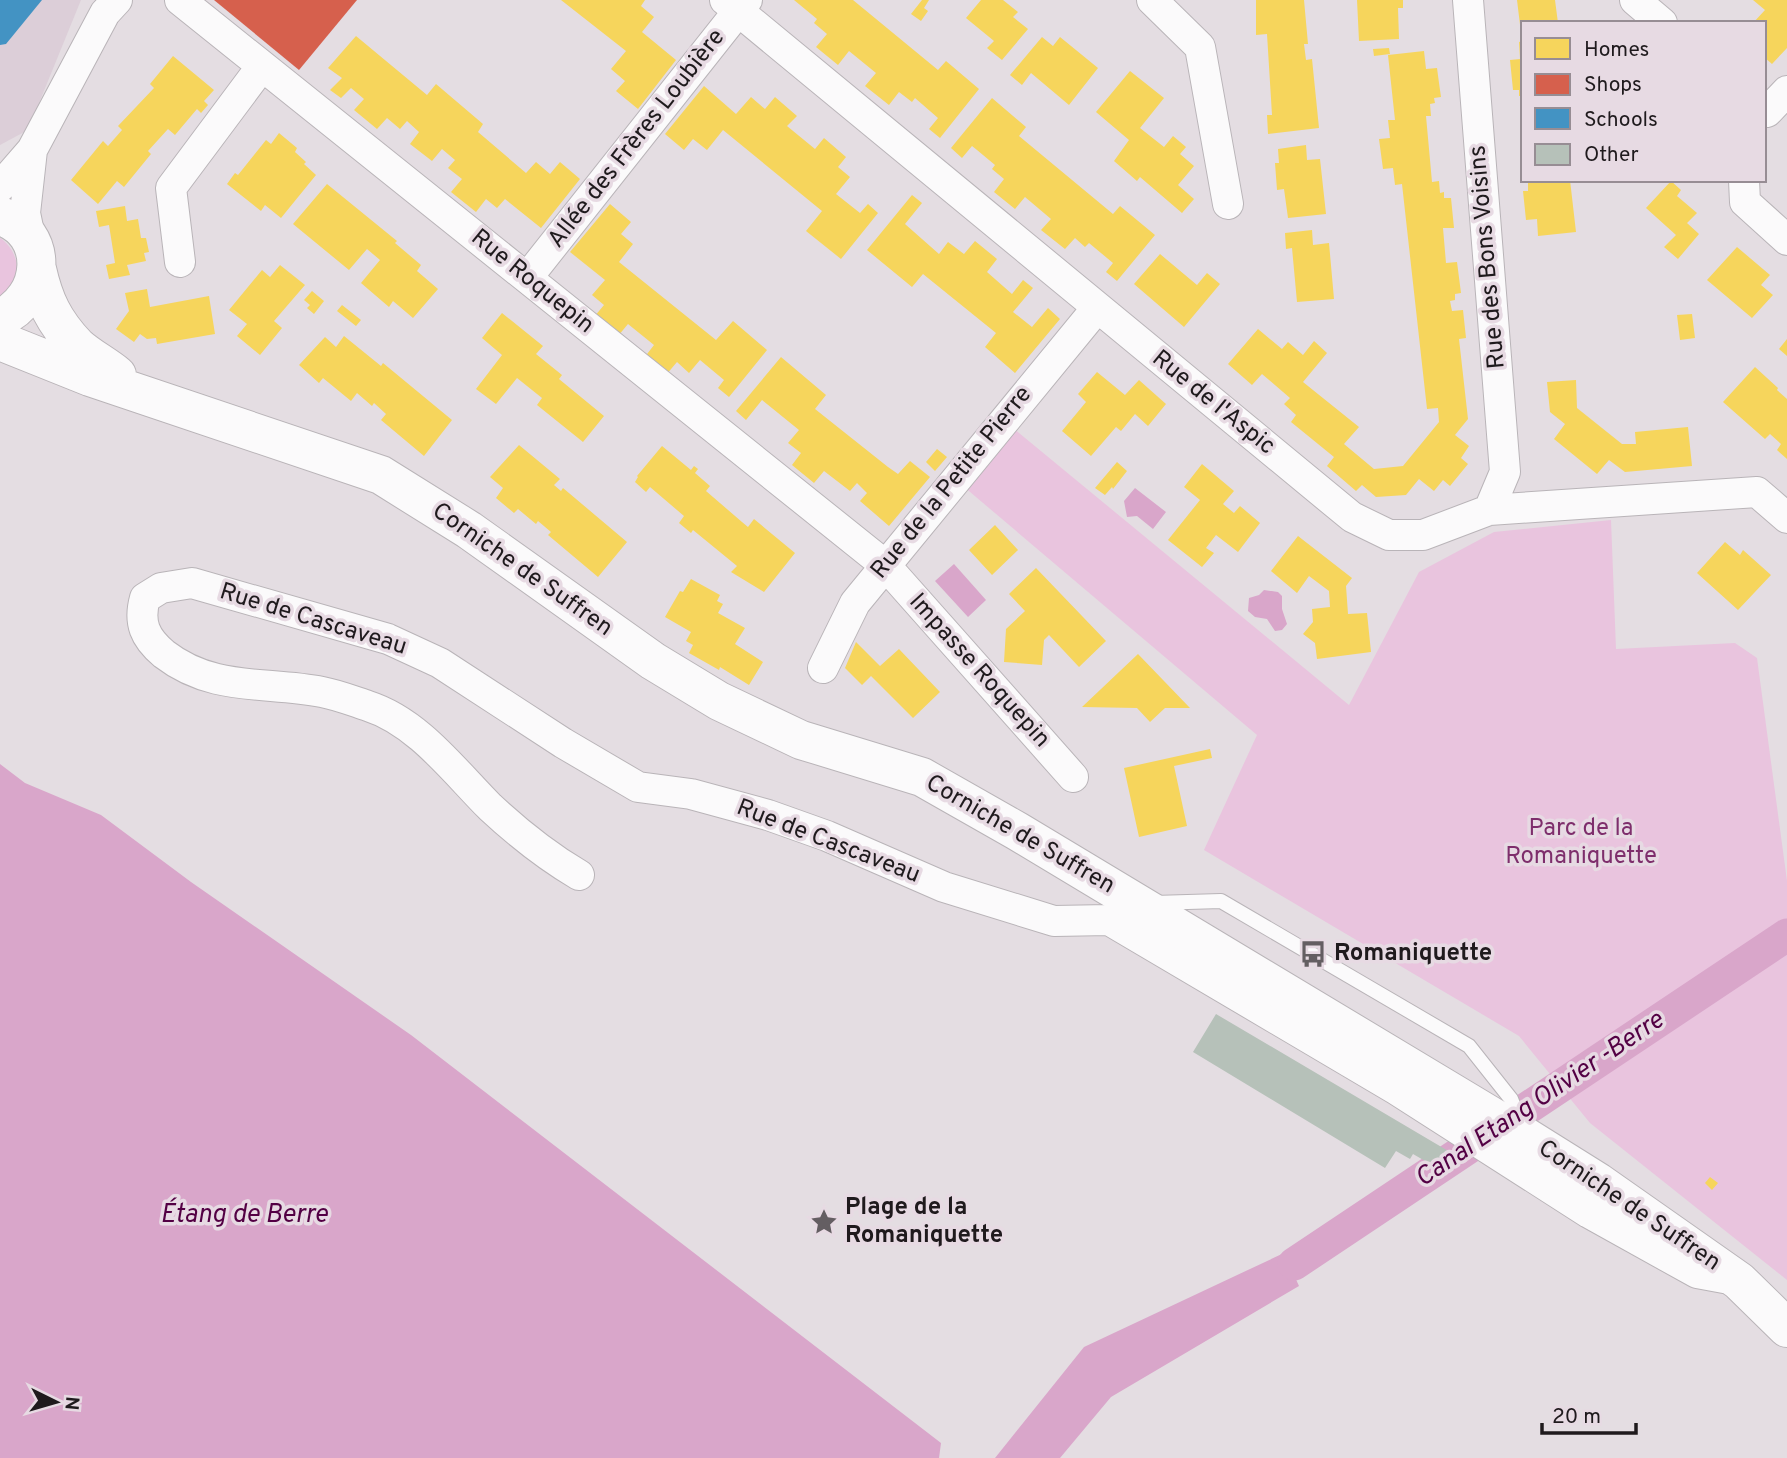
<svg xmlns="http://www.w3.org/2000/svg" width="1787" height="1458" font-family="Overpass,sans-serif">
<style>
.built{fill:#dcced8}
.green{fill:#e9c4de}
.water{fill:#d9a6ca}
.homes{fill:#f6d55c}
.shops{fill:#d6604d}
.schools{fill:#4393c3}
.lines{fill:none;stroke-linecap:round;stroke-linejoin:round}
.canal{stroke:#d9a6ca;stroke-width:33}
.building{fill:#b6c1b9}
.service-casing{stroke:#b9b4b8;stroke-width:16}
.minor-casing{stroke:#b9b4b8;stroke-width:32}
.secondary-casing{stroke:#b9b4b8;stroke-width:40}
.service{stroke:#fbfafb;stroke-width:14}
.minor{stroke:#fbfafb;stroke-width:30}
.secondary{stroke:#fbfafb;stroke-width:38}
.labels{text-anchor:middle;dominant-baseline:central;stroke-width:7;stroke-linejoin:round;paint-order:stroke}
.street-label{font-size:24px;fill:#1f1a1d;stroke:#e7dae3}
.park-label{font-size:24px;fill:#7e2e6c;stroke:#e7dae3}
.poi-label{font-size:24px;font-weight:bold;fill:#1f1a1d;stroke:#e7dae3;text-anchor:start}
.water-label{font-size:26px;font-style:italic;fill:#530044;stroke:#e7dae3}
</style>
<rect width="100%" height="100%" fill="#e4dde2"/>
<path class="built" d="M0 0H81L28 130 0 145Z"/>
<path class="green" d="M0 238C13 246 21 265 15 280 12 287 5 294 0 299Z
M1013 428 1349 705 1419 572 1494 532 1611 520 1616 649 1735 643 1757 658 1787 881V1280L1590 1123 1519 1036 1204 850 1257 735 963 486Z"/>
<path class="water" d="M1135 488 1166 512 1153 529 1137 516 1127 517 1124 501Z
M954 564 986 600 968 617 935 581Z
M1264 590 1278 592 1282 596V609L1287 624 1282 630 1275 631 1267 619 1255 617 1248 611 1249 598 1259 595Z
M0 764 25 783 101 815 191 882 411 1035 941 1443 939 1458H0Z
M1284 1253 1299 1286 1111 1397 1060 1458H995L1084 1347Z"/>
<path class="homes" d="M561 0H645L641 6 654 17 642 32 676 60 638 109 616 91 625 81 611 69 626 51Z
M794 0H853L938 70 946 61 979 89 940 138 929 129 938 118 915 98 912 102 899 92 889 105 865 86 876 73 849 51 838 65 816 47 827 34 814 23 817 19Z
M922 0H929L924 8 928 11 921 21 911 14Z
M981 0H1003L1018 12 1013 17 1028 29 1002 60 987 48 994 41 966 18Z
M1256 0H1304L1308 44H1304L1306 60 1312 59 1319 128 1268 134 1267 115H1272L1267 34 1256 35Z
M1357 0H1403V8H1398L1399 39 1359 41Z
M1517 0H1555L1558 23H1523L1521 33Z
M1753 0H1787V48L1772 64 1764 57V23H1753L1765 10Z
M356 36 427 95 436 84 483 124 478 132 526 173 536 162 550 174 560 162 580 179 541 228 505 199 497 208 486 199 476 212 451 192 462 179 448 168 455 160 442 149 432 161 410 144 419 132 407 121 400 129 387 118 377 129 354 110 364 99 351 88 341 98 330 90 342 78 328 68Z
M1042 37 1053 46 1060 37 1098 68 1069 105 1031 73 1022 85 1010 75Z
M1523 41V96H1519V90H1513L1510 60 1520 59 1519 42Z
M1389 48 1390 54 1374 56 1373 49Z
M1424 51 1426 69 1437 68 1439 83 1441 97 1434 98 1435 103 1430 104 1431 116H1426L1432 182 1439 181 1440 193 1444 192V198H1451L1454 228H1443L1446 263 1457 262 1461 293 1455 294V300L1450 301 1452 311 1463 310 1466 338 1459 339 1468 419 1455 435 1469 446 1461 458 1468 464 1450 486 1443 480 1434 491 1419 479 1406 495 1376 497 1362 485 1356 491 1327 466 1334 457 1291 422 1296 415 1284 404 1290 398 1262 374 1252 385 1228 364 1258 329 1282 349 1288 342 1303 355 1314 341 1327 353 1303 382 1359 427 1344 444 1374 469 1403 466 1439 422 1438 408 1427 409 1402 184 1395 185 1393 168 1383 169 1379 139 1390 138 1388 120H1395L1388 55Z
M173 56 214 90 204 101 208 105 201 113 197 109 175 135 168 129 148 151 151 154 124 187 117 181 98 204 71 180 103 141 108 146 122 130 118 126 154 88 150 84Z
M1130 71 1164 98 1140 128 1164 147 1173 136 1186 147 1180 154 1194 166 1178 185 1194 199 1182 213 1140 177 1137 181 1114 161 1129 140 1096 112Z
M704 86 736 114 751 97 765 109 775 97 797 116 787 126 815 149 824 138 846 157 838 167 850 177 836 194 860 213 868 204 878 213 841 259 806 231 822 211 723 130 707 150 693 139 684 150 665 134Z
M992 98 1026 127 1019 136 1113 214 1120 206 1155 235 1117 281 1106 272 1113 263 1089 243 1085 247 1075 238 1065 249 1041 230 1051 219 1025 197 1015 209 994 192 1004 179 992 169 995 165 977 150 972 146 962 158 951 148Z
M279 133 297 148 295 152 306 162 304 164 316 175 281 218 265 205 261 211 227 184 235 173 238 175 266 140 271 144Z
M1306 145 1307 160 1320 159 1326 214 1288 218 1284 189 1277 190 1275 163H1279L1278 149Z
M1532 180H1570L1576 232 1538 236 1537 219 1526 220 1523 191H1528V183H1532Z
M1671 181 1681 190 1677 196 1697 213 1687 223 1699 234 1678 259 1664 247 1676 235 1646 208Z
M327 184 397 241 395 243 421 265 417 271 438 289 413 318 393 301 389 307 361 283 380 260 367 249 349 270 293 224Z
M912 195 922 203 905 224 939 254 948 242 964 254 975 241 997 259 987 272 1012 294 1023 280 1033 288 1013 312 1032 327 1048 308 1060 319 1015 373 985 347 996 333 923 274 912 287 867 250Z
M610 204 631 222 621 234 633 244 619 262 716 340 733 321 767 350 729 397 718 388 724 380 700 360 689 373 677 362 666 375 644 358 654 345 628 324 618 336 594 317 604 305 592 295 605 280 570 252Z
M125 206 127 221 138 219 141 238H146L149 252 144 253 146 261 127 265 130 275 109 279 106 265 115 263 109 225 99 227 96 211Z
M1312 230 1313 245 1329 243 1334 299 1297 302 1292 248 1286 249 1285 233Z
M1737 247 1770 275 1761 285 1773 295 1752 318 1707 280Z
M1160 254 1197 285 1207 273 1220 284 1184 327 1134 284Z
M280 265 305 285 274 321 282 328 260 355 237 336 247 324 229 310 262 270 270 277Z
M147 289 150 307 209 296 215 334 157 344 156 338 147 339 140 334 134 342 116 329 129 311 125 293Z
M312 291 324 301 314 314 307 308 310 305 304 300Z
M342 305 361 320 356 326 337 311Z
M502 313 543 346 536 354 562 375 559 379 604 416 583 442 537 405 542 398 517 378 496 404 476 389 502 355 482 338Z
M1692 314 1695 338 1680 340 1677 315Z
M344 336 381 366 383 363 452 420 424 456 381 420 386 414 374 403 372 406 357 393 351 401 323 378 319 383 299 365 325 337 336 347Z
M1787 339V356L1779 349Z
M781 357 826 395 815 409 888 467 898 474 910 461 930 477 889 526 860 501 867 493 857 483 850 491 824 471 814 483 792 465 801 453 788 443 799 430 762 400 746 420 736 411Z
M1755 367 1778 388 1777 390 1787 399V459L1777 450 1781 444 1770 434 1765 439 1723 402Z
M1097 372 1125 395 1139 380 1166 404 1148 426 1135 414 1121 431 1116 427 1091 456 1062 431 1086 402 1078 394Z
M1576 380 1577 408 1622 444H1636L1635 432 1688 427 1692 466 1625 472 1609 460 1597 474 1554 439 1565 424 1550 412 1547 382Z
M519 445 560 479 554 485 561 491 563 488 627 542 598 577 548 535 551 532 538 521 536 524 518 509 514 513 496 498 503 488 490 477Z
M662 446 691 470 694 466 698 469 695 473 710 486 706 491 742 522 748 527 754 519 795 553 764 592 731 572 737 566 693 530 691 533 679 523 684 516 650 487 646 492 635 482 638 477 637 476Z
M937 449 947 457 935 471 926 462Z
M1117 462 1127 471 1113 489 1112 487 1105 495 1095 488Z
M1202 464 1234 491 1223 504 1234 513 1240 506 1260 523 1238 552 1216 535 1206 548 1214 553 1202 567 1168 540 1200 500 1184 487Z
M995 525 1018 550 992 575 969 550Z
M1298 536 1352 578 1346 586 1348 614 1367 613 1371 652 1317 659 1315 643 1303 634 1313 622 1312 609 1330 607 1329 591 1309 576 1297 593 1271 571Z
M1725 542 1740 555 1743 550 1771 575 1738 610 1697 573Z
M1036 568 1106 641 1079 667 1049 635 1044 640 1042 665 1004 662 1006 629 1025 611 1009 594Z
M691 579 720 595 717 601 723 604 718 613 745 628 735 644 763 662 749 685 720 667 719 670 689 653 693 645 686 641 691 632 665 617 680 591 683 592Z
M856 642 880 666 899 649 940 692 913 718 871 676 862 685 845 668Z
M1138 654 1190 708H1165L1150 722 1137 708 1082 707Z
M1210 749 1212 758 1174 766 1187 826 1139 837 1124 768Z
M1710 1177 1718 1183 1712 1190 1705 1183Z"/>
<path class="shops" d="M214 0H357L299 70Z"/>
<path class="schools" d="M0 0H42L6 44 0 45Z"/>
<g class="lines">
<path class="canal" d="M1294 1264 1787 935"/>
</g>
<path class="building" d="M1216 1014 1455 1155 1444 1172 1413 1154 1410 1159 1396 1151 1385 1168 1193 1052Z"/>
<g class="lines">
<defs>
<path id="service" d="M1154 903 1221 901 1469 1046 1511 1099 1521 1124"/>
<path id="minor" d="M180 0 885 565 1073 777
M725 0 1352 517 1389 535H1423L1489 510 1757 492 1787 518
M1152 0 1200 47 1228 204
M1468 0 1505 472 1489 510
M1635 0 1662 23
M1764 110 1767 112 1787 91
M1744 180 1745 202 1787 240
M0 187 32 150 105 13 117 0
M31 242 25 213 32 150
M180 262 171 188 262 66
M527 278 747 0
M823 668 855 603 1097 308
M579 875C545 855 519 834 490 807 454 771 418 722 368 706 353 701 338 695 322 692 266 681 213 692 164 654 145 638 138 623 145 598L161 588 192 583 388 639 440 663 563 743 638 787 691 794 768 815 827 836 944 887 1054 921 1109 920 1138 904
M1109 920 1397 1090 1589 1213 1697 1273 1724 1278"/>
<path id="secondary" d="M0 216C51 232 46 298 0 318
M37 269C44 301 54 322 77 346 89 357 105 365 117 375
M0 341 90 377 381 475 469 530 653 661 719 701 801 740 922 777 1017 831 1526 1137 1598 1182 1739 1281 1787 1328"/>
</defs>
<use href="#service" class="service-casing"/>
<use href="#minor" class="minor-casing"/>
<use href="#secondary" class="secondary-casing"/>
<use href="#service" class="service"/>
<use href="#minor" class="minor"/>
<use href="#secondary" class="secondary"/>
</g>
<defs>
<symbol id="bus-bare" viewBox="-9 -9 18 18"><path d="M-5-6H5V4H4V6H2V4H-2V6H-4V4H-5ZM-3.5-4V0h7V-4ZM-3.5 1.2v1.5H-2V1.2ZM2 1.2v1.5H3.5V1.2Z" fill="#645e62" stroke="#e7dae3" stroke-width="2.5" paint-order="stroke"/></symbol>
<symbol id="sight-bare" viewBox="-9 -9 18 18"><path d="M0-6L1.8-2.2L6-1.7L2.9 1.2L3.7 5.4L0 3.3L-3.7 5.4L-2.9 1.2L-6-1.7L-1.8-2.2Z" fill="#645e62" stroke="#e7dae3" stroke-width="2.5" paint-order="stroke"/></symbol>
</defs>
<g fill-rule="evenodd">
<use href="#bus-bare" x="1294" y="935" width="38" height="38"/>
<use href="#sight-bare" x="805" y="1203" width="38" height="38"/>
</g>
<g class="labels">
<g class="street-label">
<text transform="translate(637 139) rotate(-52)">Allée des Frères Loubière</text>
<text transform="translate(1488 257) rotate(-95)">Rue des Bons Voisins</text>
<text transform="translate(532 282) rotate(39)">Rue Roquepin</text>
<text transform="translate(1213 403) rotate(39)">Rue de l'Aspic</text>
<text transform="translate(952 483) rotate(-51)">Rue de la Petite Pierre</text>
<text transform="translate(522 570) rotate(35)">Corniche de Suffren</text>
<text transform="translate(313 620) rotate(17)">Rue de Cascaveau</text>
<text transform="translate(979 671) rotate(48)">Impasse Roquepin</text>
<text transform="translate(1020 835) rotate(30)">Corniche de Suffren</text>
<text transform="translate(828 842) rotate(21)">Rue de Cascaveau</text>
<text transform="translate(1629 1206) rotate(34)">Corniche de Suffren</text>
</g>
<g class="park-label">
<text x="1581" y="829">Parc de la<tspan x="1581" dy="28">Romaniquette</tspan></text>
</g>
<g class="poi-label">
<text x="1334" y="954">Romaniquette</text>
<text x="845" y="1208">Plage de la<tspan x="845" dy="28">Romaniquette</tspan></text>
</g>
<g class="water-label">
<text transform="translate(1540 1100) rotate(-34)">Canal Etang Olivier -Berre</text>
<text x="244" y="1215">Étang de Berre</text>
</g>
</g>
<rect x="1521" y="21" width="245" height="161" fill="#e7dae3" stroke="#978d94" stroke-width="2"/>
<rect x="1535" y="38" width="35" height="21" fill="#f6d55c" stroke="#978d94" stroke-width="2"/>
<text x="1584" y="56" font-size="21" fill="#1f1a1d">Homes</text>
<rect x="1535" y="74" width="35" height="21" fill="#d6604d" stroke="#978d94" stroke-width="2"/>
<text x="1584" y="91" font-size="21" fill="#1f1a1d">Shops</text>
<rect x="1535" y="108" width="35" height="21" fill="#4393c3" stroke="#978d94" stroke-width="2"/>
<text x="1584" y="126" font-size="21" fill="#1f1a1d">Schools</text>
<rect x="1535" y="144" width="35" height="21" fill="#b6c1b9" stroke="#978d94" stroke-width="2"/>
<text x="1584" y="161" font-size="21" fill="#1f1a1d">Other</text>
<g transform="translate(56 1402) rotate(95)" stroke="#e7dae3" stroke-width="5" paint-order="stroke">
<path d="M0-5L12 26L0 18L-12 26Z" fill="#1f1a1d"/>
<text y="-10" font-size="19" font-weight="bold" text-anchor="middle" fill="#1f1a1d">N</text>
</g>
<path d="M1542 1423v10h94v-10" fill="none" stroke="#1f1a1d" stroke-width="3.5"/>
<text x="1552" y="1423" font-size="21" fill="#1f1a1d" stroke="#e7dae3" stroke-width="5" paint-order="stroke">20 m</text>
</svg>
